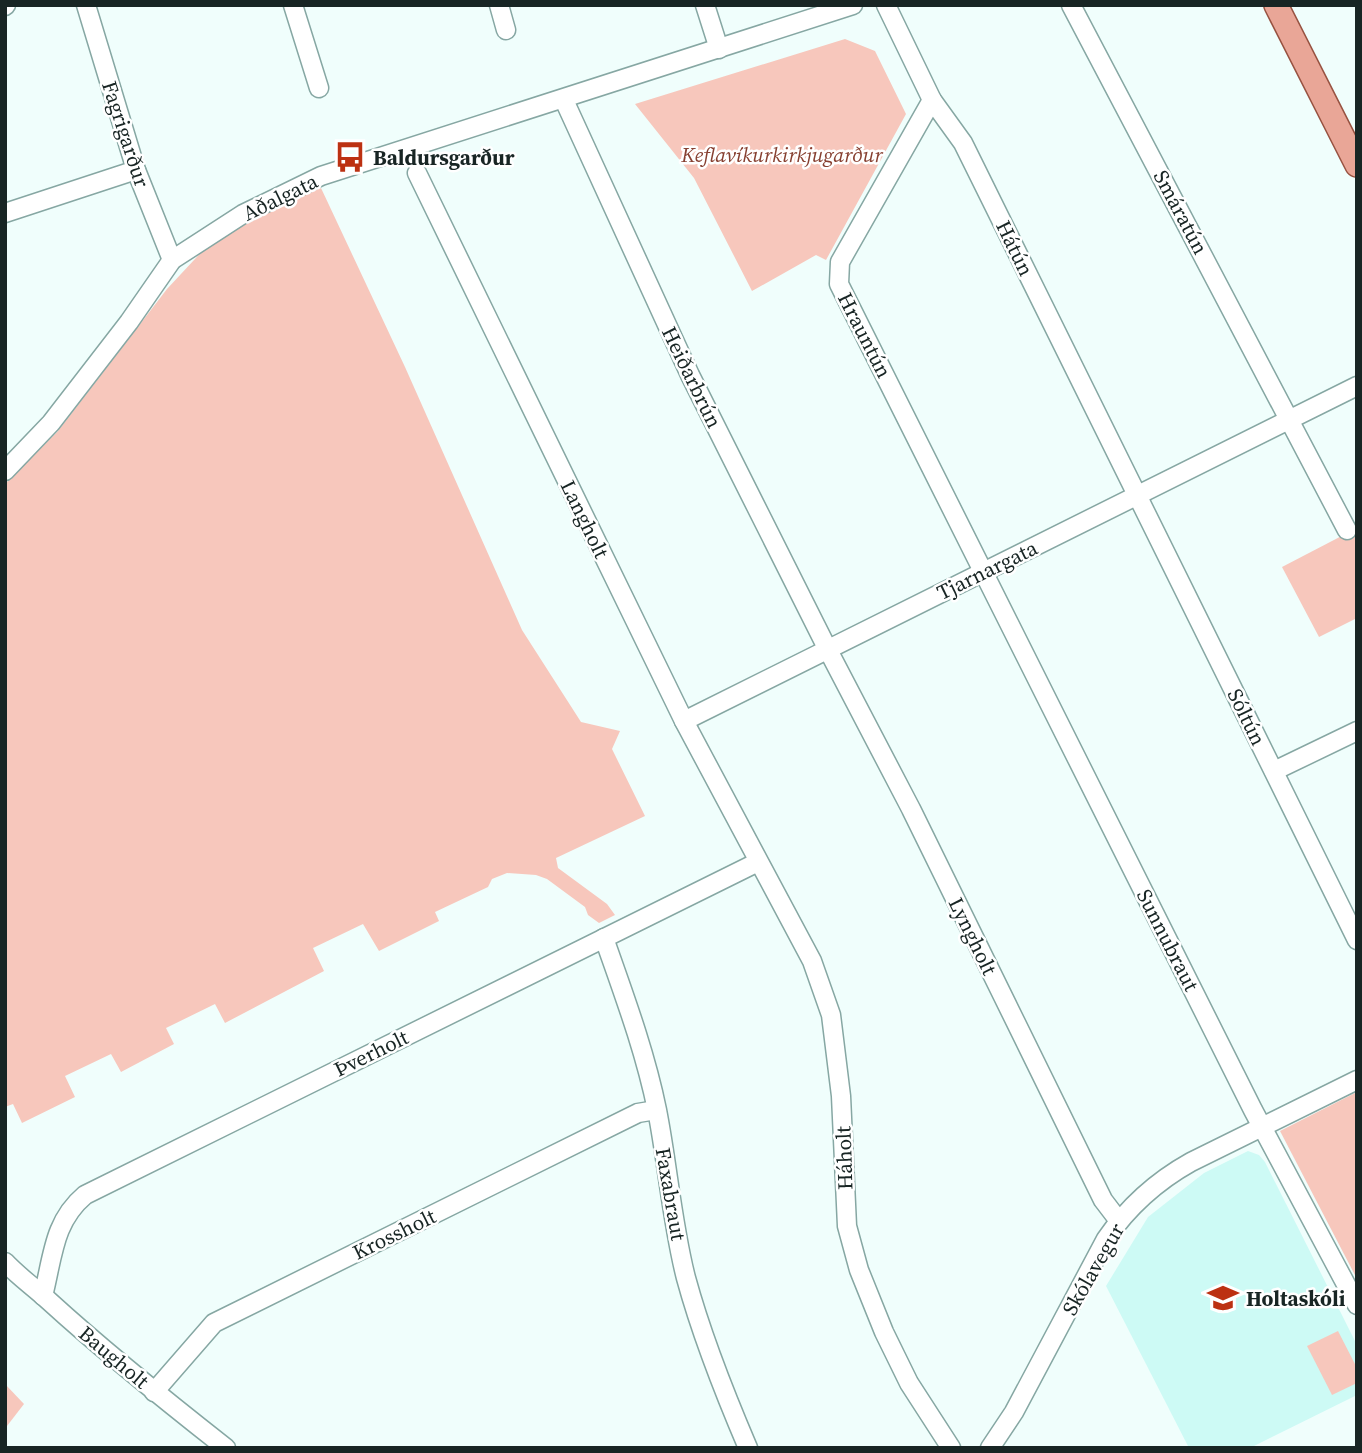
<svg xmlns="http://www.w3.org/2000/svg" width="1362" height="1453" viewBox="0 0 1362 1453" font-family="'Source Serif 4',serif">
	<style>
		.built { fill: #cdfaf5 }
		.green { fill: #f7c7bc }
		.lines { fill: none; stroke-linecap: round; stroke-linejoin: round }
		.minor-casing { stroke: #86a7a3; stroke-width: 21 }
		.major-casing { stroke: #975241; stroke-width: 26 }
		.minor { stroke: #fff; stroke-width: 18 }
		.major { stroke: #e9a697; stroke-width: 23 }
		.labels { text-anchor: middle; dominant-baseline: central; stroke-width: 5; stroke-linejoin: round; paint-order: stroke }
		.street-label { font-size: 21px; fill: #182524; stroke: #fff }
		.park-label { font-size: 21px; font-style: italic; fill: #874031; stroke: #fff }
		.poi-label { font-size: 21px; font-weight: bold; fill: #182524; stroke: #fff; text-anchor: start }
	</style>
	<rect width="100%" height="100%" fill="#f0fefc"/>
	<path class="built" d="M1248,1151L1259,1155L1265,1162L1357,1345V1395L1250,1448H1189L1106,1286L1148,1217L1204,1173Z"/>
	<g class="green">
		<path d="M845,39L875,51L906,114L826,260L816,255L752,291L694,178L635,104Z"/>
		<path d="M321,188L405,367L522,630L581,722L620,731L612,749L645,816L556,858L558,868L607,904L615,915L599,923L588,915L585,907L547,879L536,875L507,873L492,879L488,887L435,912L439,921L379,951L363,924L313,948L324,971L225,1023L215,1004L166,1028L174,1044L121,1072L111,1054L65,1076L75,1097L22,1123L13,1104L5,1107V484L58,431L167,289L208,245L265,208Z"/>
		<path d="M1357,528V618L1319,637L1282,567Z"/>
		<path d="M1357,1092V1279L1280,1131Z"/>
		<path d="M1338,1331L1357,1368V1383L1332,1395L1307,1346Z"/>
		<path d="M5,1384L24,1404L7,1426L5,1425Z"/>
	</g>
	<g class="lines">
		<defs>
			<g id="minor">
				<path d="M86,5L136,170L172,260"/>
				<path d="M293,5L319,88"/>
				<path d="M499,5L506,30"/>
				<path d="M705,5L719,49"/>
				<path d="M886,5L932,100L963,143L1357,940"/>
				<path d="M1071,5L1347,530"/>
				<path d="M5,6L6,5"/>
				<path d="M564,100L690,375L828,650L911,809L1103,1200L1119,1221"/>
				<path d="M932,100L840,262L839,284L1253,1110L1357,1305"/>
				<path d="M417,173L684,721L812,961L831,1015L841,1096L847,1226L859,1270L884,1332L909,1383L951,1448"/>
				<path d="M5,213L136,170"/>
				<path d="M5,471L51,423L129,322L172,260L243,214L321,176L853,5"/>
				<path d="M684,721L1357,386"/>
				<path d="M1274,771L1357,731"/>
				<path d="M604,938C624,995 645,1051 657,1110C668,1166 672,1224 686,1278C702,1337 724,1392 748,1448"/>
				<path d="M5,1262C19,1277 34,1287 49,1301C106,1353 166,1401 226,1448"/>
				<path d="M43,1296C53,1257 53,1222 85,1195L758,862"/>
				<path d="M154,1392L214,1323L638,1113L656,1110"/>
				<path d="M990,1448L1014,1412L1106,1239C1128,1207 1157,1181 1191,1162L1357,1080"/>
			</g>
			<path id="major" d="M1276,5L1357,165"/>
		</defs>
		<use href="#minor" class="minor-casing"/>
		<use href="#major" class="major-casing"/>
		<use href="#minor" class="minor"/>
		<use href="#major" class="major"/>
	</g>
	<defs>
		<symbol id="bus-bare" viewBox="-9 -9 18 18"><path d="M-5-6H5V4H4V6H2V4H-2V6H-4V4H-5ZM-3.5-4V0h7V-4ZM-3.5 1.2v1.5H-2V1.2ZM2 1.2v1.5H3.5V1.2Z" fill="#bc3112" stroke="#fff" stroke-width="2.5" paint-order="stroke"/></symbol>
		<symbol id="school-bare" viewBox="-9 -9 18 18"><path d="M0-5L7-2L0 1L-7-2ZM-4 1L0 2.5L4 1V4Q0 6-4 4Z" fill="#bc3112" stroke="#fff" stroke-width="2.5" paint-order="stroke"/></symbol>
	</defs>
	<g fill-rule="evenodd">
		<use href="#bus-bare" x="328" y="135" width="44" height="44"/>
		<use href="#school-bare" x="1201" y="1276" width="44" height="44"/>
	</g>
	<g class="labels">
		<g class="street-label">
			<text transform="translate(126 134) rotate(72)">Fagrigarður</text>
			<text transform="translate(280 197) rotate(-26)">Aðalgata</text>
			<text transform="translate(1181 212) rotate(62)">Smáratún</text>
			<text transform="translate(1015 248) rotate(64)">Hátún</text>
			<text transform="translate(865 335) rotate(63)">Hrauntún</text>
			<text transform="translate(692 377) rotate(64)">Heiðarbrún</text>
			<text transform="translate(585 519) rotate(64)">Langholt</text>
			<text transform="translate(987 570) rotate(-26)">Tjarnargata</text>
			<text transform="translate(1247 717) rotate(64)">Sóltún</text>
			<text transform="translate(973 936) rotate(64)">Lyngholt</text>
			<text transform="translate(1168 940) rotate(63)">Sunnubraut</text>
			<text transform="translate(371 1053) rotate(-26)">Þverholt</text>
			<text transform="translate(844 1158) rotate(-92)">Háholt</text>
			<text transform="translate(671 1194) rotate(80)">Faxabraut</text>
			<text transform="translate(394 1234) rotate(-26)">Krossholt</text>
			<text transform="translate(1093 1269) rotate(-60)">Skólavegur</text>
			<text transform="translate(114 1357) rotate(40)">Baugholt</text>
		</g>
		<g class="park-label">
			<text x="782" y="154">Keflavíkurkirkjugarður</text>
		</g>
		<g class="poi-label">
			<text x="373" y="157">Baldursgarður</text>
			<text x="1246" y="1298">Holtaskóli</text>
		</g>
	</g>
	<rect width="1362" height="1453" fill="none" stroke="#182524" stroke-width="14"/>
</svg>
